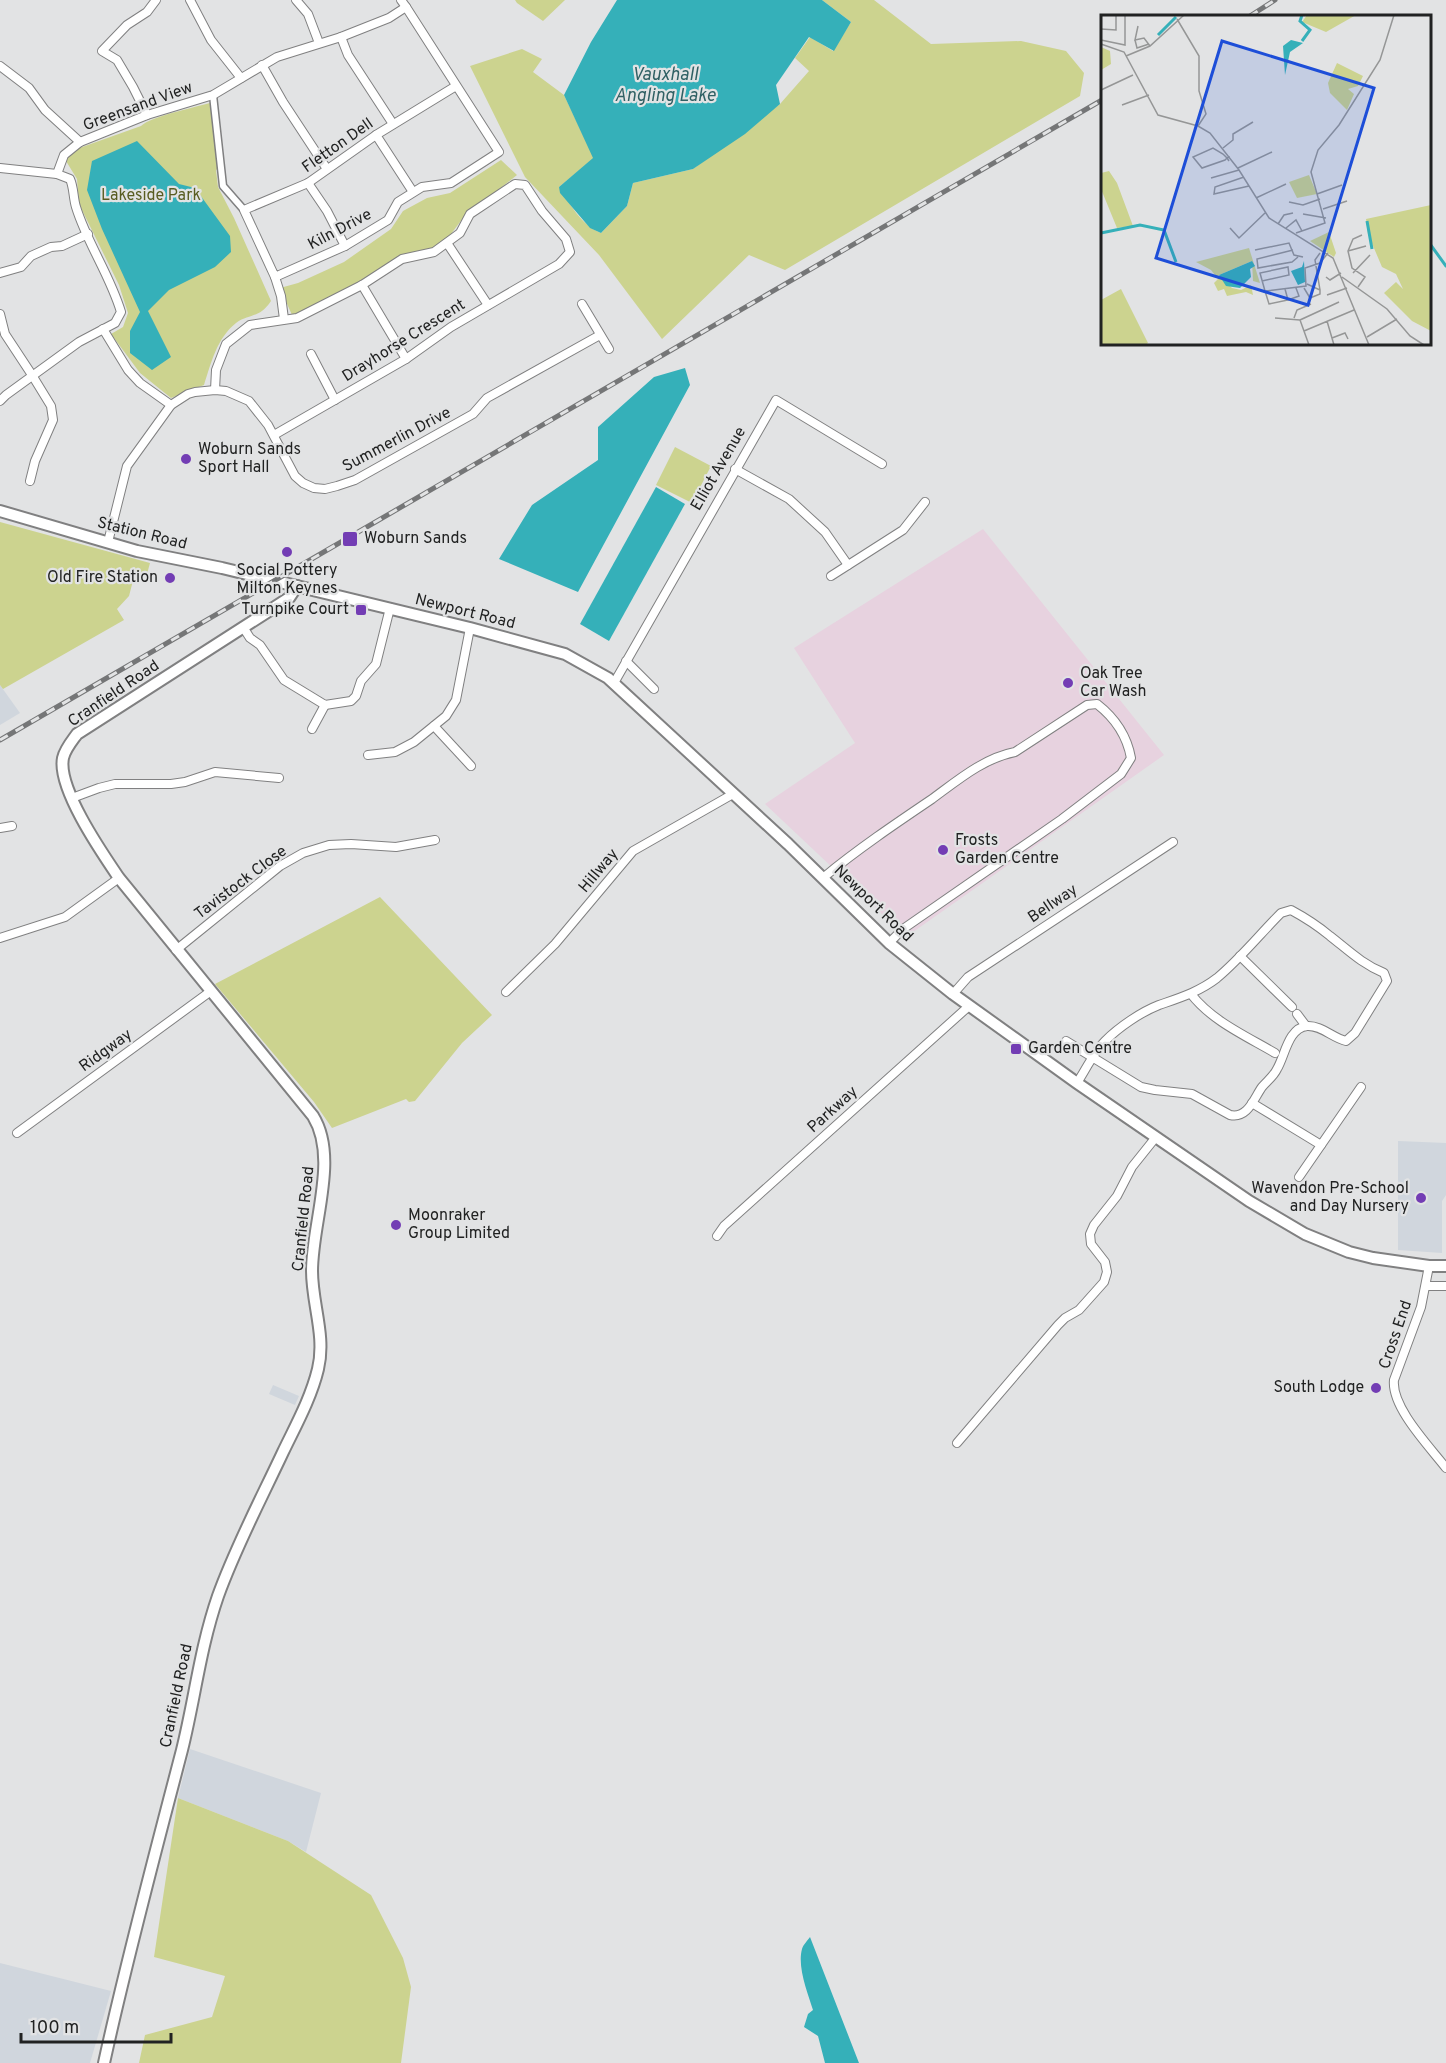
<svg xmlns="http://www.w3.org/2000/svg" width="1446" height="2063" viewBox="0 0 1446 2063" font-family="Overpass,sans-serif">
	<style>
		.commercial { fill: #e7d2df }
		.built { fill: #d0d6dd }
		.green { fill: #ccd38f }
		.water { fill: #35b0b9 }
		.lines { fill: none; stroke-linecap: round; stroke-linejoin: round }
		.stream { stroke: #35b0b9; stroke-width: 3 }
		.pedestrian-casing { stroke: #808081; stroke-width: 9 }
		.minor-casing { stroke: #808081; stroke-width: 10 }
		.tertiary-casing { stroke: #808081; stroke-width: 14 }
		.pedestrian { stroke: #fff; stroke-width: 6 }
		.minor { stroke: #fff; stroke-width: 8 }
		.tertiary { stroke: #fff; stroke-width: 10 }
		.rail-casing { stroke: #757677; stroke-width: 5 }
		.rail { stroke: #e2e3e4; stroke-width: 3; stroke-dasharray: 9; stroke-linecap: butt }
		.poi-dot { fill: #733db4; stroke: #e2e3e4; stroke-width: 2 }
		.labels { text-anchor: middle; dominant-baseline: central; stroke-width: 4.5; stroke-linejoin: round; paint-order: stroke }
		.street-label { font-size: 16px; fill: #212222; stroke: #e2e3e4 }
		.park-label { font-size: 16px; fill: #585c21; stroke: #e2e3e4 }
		.poi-label { font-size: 16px; fill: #212222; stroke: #e2e3e4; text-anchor: start }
		.water-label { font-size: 18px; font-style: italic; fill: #2f6064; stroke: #e2e3e4 }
		.inset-river { fill: none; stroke: #35b0b9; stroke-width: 3 }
		.inset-road { fill: none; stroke: #959696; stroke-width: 1.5 }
		.view { fill: #1d4ed8; fill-opacity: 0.15; stroke: #1d4ed8; stroke-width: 3 }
		.inset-edge { fill: none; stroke: #212222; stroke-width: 3 }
	</style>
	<rect width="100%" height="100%" fill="#e2e3e4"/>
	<path class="commercial" d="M983,529L1164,755L906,937L765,804L855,743L794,648Z"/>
	<g class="built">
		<path d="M0,685L20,713L0,725Z"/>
		<path d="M1398,1141L1446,1143V1195L1442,1201V1253L1398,1250Z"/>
		<path d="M273,1385L299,1396L295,1405L269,1394Z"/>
		<path d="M190,1749L321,1793L306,1852L288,1841L178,1798Z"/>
		<path d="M0,1963L111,1991L90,2063H0Z"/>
	</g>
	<g class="green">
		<path d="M515,0H565L543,21L517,3Z"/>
		<path d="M822,0H874L931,44L1021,41L1066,51L1084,73L1080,96L785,270L749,255L662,339L599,255L525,177L470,66L522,49L542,59L533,72L564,95L594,158L559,187C571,205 580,224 601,233L627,206L633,183L693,169L780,104L809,71L795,58L810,37L833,51L851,22Z"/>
		<path d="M216,101L219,168L216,170L218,187L234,218L271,301C259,319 250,313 236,323C217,338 211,363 204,385L171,398L140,373L111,334L123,327L128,313L119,285L79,204L77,179L66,161L71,151L141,126C151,116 198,107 216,101Z"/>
		<path d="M501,160L517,175L463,218L448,238L435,249L401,259L316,306L292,315L280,288L298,283L344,262L391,229L403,211L427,198L450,193Z"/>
		<path d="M675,447L711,466L692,503L656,485Z"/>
		<path d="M0,522L150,563L147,574L135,573L129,596L117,609L124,620L3,689L0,685Z"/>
		<path d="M380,897L492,1015L462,1043L415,1101L409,1102L406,1099L332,1128L314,1102L215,984Z"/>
		<path d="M178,1798L288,1841L371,1895L403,1958L411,1987L401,2063H139L145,2035L212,2017L225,1976L154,1957Z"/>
	</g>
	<g class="water">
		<path d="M617,0H822L851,22L834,51L809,37L776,85L780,104L745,134L693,169L633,183L627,206L601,233L590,228L560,193L559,187L593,158L564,95L591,42Z"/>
		<path d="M137,141L179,184L195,188L230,236L231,252L215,267L169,290L148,311L171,357L152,370L130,353V331L140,312L102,229L87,190L92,161Z"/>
		<path d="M685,368L690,385L578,592L499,559L532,505L598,460V427L654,377Z"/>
		<path d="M656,487L685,504L609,641L580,624Z"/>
		<path d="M810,1937L859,2063H825L818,2036L804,2027L808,2014L813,2010C808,1994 797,1967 802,1949C803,1945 808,1940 810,1937Z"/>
	</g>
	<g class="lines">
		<path class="stream" d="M1430,244L1446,266"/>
		<defs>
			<path id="pedestrian" d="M213,95L223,186L244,210"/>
			<g id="minor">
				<path d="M190,0L211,40L241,78"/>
				<path d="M296,0L308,14L319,43"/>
				<path d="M401,0L406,7L499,152L451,183L422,187L398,202L388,220L345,246L275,277L244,210L308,183L376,135L456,86"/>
				<path d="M341,37L348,55L393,124"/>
				<path d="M262,65L283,102L327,169"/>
				<path d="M0,66L29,88L45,110L80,142"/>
				<path d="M147,115L133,87L117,60L102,51L127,25L147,12L156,0"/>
				<path d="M376,135L413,192"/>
				<path d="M0,168L57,174"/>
				<path d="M308,183L327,211L345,246"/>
				<path d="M447,243L488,305"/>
				<path d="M0,273L21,267L31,256L51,247L62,246L88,234"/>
				<path d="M275,277L281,296L284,319"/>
				<path d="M362,285L406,359"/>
				<path d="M582,304L609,349"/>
				<path d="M0,314L5,334L32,375L51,406L53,420L35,461L30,481"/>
				<path d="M103,329L128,370L140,383L171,405"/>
				<path d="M311,354L335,400"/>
				<path d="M215,390L216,370L226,344L250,325L297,318L362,285L402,259L434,252L460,233L470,214L515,184L525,185L542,211L566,239L570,252L559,264L451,327L406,359L274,435"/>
				<path d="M0,401L6,395L79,342L115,323L121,312C110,275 87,243 76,207C73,197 74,188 70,179L57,174L64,155L80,142L147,115L213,95L277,57L341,37L389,18L406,7"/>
				<path d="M735,469L789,499L825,532L848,565"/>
				<path d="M108,542L127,466L171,405L188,394L195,392L215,390L226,391L249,401L268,425L295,476L303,483L314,488L325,489L337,486L355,480L473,414L487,398L600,335"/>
				<path d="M831,576L903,530L925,502"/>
				<path d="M243,627L250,638L260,645L284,680L325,705L351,701L356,696L361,681L376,664L390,608"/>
				<path d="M626,661L654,689"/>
				<path d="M614,683L776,400L882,464"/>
				<path d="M434,726L471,766"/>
				<path d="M312,729L325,705"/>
				<path d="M368,755L395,752L414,742L446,716L456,700L470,628"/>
				<path d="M72,798L99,788L115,784H171L185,782L215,772L279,778"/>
				<path d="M0,828L12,826"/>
				<path d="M824,877C858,849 895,824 932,799C958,780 984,758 1015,752L1087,705L1097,704C1115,718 1127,736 1131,758L1121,774L1062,819L903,929L889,943"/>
				<path d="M0,938L65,917L119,878"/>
				<path d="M176,950L280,866L303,853L329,845L351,844L396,847L435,840"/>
				<path d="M1240,956L1292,1007"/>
				<path d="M506,992L555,944L633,851L733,794"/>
				<path d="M953,994L968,977L1173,842"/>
				<path d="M1191,994C1212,1021 1246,1036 1275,1053"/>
				<path d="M1297,1014L1306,1026"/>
				<path d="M1066,1041L1141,1087L1155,1090L1192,1094L1230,1115C1248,1119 1254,1098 1262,1087C1267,1081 1274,1076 1277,1069C1285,1056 1288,1028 1307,1026C1321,1025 1333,1038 1346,1041L1355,1033L1387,981L1384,973C1362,964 1348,950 1330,936C1318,926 1304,917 1291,910L1281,913C1260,934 1240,959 1217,978C1199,992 1179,998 1159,1005C1141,1012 1119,1027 1105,1041C1094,1052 1086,1069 1077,1083"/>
				<path d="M1252,1103L1321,1145"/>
				<path d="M17,1133L211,991"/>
				<path d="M1299,1177L1361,1087"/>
				<path d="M717,1236L724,1226L969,1006"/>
				<path d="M1429,1266L1421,1307L1394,1380C1391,1407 1429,1446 1446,1468"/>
				<path d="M1426,1286H1446"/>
				<path d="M957,1443L1058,1325L1065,1318L1079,1310L1104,1282L1107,1272L1105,1262L1091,1244L1090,1234L1094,1225L1117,1196L1132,1167L1156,1137"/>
			</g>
			<g id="tertiary">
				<path d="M0,511L137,551L222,568L470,628L565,654L608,678L788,844L889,943L953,994L1077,1083L1249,1201L1305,1234L1349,1252L1373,1258L1429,1266H1446"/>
				<path d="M104,2063C127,1958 155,1854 182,1750C195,1698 200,1648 218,1596C236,1546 261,1499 283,1452C296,1425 311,1398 318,1369C326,1336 312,1304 312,1271C312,1222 339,1158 313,1116L119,878C102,853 57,788 63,758C65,749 72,741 77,734L289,598L297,586"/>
			</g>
		</defs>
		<use href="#pedestrian" class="pedestrian-casing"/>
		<use href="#minor" class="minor-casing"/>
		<use href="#tertiary" class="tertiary-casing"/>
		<use href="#pedestrian" class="pedestrian"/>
		<use href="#minor" class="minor"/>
		<use href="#tertiary" class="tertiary"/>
		<defs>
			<g id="rail">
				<path d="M1250,16L1275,0"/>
				<path d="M0,740L1102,100"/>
			</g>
		</defs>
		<use href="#rail" class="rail-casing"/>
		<use href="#rail" class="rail"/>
	</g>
	<g class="poi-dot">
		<circle cx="186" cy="459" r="6"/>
		<rect x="342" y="531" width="16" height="16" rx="3"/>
		<circle cx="287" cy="552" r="6"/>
		<circle cx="170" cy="578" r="6"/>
		<rect x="355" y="604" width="12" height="12" rx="3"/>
		<circle cx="1068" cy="683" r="6"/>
		<circle cx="943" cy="850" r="6"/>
		<rect x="1010" y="1043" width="12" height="12" rx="3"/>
		<circle cx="1421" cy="1198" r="6"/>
		<circle cx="396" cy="1225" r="6"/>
		<circle cx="1376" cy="1388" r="6"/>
	</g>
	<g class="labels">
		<g class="street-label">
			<text transform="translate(138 107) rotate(-20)">Greensand View</text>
			<text transform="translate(338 146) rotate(-35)">Fletton Dell</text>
			<text transform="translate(340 230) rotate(-28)">Kiln Drive</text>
			<text transform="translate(404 341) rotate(-32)">Drayhorse Crescent</text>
			<text transform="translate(397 440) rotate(-28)">Summerlin Drive</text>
			<text transform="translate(719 469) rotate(-60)">Elliot Avenue</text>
			<text transform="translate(142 534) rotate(14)">Station Road</text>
			<text transform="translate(465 612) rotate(14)">Newport Road</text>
			<text transform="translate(114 694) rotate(-34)">Cranfield Road</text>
			<text transform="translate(599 871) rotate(-50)">Hillway</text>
			<text transform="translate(241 883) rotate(-37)">Tavistock Close</text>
			<text transform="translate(873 904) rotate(44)">Newport Road</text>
			<text transform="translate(1053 904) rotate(-34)">Bellway</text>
			<text transform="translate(106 1051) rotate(-36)">Ridgway</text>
			<text transform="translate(833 1110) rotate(-42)">Parkway</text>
			<text transform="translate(304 1219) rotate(-84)">Cranfield Road</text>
			<text transform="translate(1396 1335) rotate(-71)">Cross End</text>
			<text transform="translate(177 1696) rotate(-78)">Cranfield Road</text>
		</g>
		<g class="park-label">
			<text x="151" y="196">Lakeside Park</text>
		</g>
		<g class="poi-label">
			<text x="198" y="450">Woburn Sands<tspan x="198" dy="18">Sport Hall</tspan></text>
			<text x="364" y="539">Woburn Sands</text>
			<text x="287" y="571" text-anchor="middle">Social Pottery<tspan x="287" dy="18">Milton Keynes</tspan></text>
			<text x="158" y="578" text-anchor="end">Old Fire Station</text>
			<text x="349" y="610" text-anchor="end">Turnpike Court</text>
			<text x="1080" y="674">Oak Tree<tspan x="1080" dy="18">Car Wash</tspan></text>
			<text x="955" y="841">Frosts<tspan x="955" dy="18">Garden Centre</tspan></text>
			<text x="1028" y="1049">Garden Centre</text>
			<text x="1409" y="1189" text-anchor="end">Wavendon Pre-School<tspan x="1409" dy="18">and Day Nursery</tspan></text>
			<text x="408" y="1216">Moonraker<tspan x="408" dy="18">Group Limited</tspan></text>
			<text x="1364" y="1388" text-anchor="end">South Lodge</text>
		</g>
		<g class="water-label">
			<text x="665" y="75">Vauxhall<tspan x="665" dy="21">Angling Lake</tspan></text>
		</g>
	</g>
	<g transform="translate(1101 15)">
		<rect width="330" height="330" fill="#e2e3e4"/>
		<path d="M206,0H255L225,17L201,7ZM0,32L9,36L10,49L0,55ZM236,48L262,61L257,71L247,74L253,79L246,95L229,78L227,68ZM8,156L16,168L32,211L16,213L0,174V158ZM208,160L216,179L196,183L188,167ZM330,190V316L311,306L283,278L295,267L302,274L295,259L281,252L267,219L265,204ZM228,217L235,238L233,242L209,226ZM148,233L159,268L152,266L151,246L118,260L131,273L140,275L150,270L152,280L145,277L126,281L123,274L117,276L113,268L117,264L110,255L95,247ZM20,274L47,328L44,330H0V285Z" fill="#ccd38f"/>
		<path d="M190,25L202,28L189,37L184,60L182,31ZM151,246L154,251L149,254L150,262L139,273L125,271L118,260ZM203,246L204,267L197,270L190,256L201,252Z" fill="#35b0b9"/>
		<path class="inset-river" d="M201,0L199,6L209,15L201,26M57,20L75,2M266,206L271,234M0,218L39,210L63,215L75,247"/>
		<path class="inset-road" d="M76,4L98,41V76L105,99L97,111M37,11L34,25L43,23L49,31M0,14L15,15V0M0,25L24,30V0M34,25L36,33L48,29M0,29L23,37L57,100L97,111L109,118L138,155L168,203L232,243L268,330M25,41L49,31L83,0M0,75L32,60M21,90L48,80M122,133L132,125V119L152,107M128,146L126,143L122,139L112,133L92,142L101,153L124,145L126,143L128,142V141M137,153L171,137M143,162L114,172L113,179L148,171M110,163L138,155M216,179L241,170M155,183L185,169M188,187L202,190L219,184M222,194L246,186M202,199L225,203M177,209L183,200L192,198M129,213L138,223L164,198M185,213L195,205L201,216M195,218L224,208L210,157L217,135L238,110L279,45L293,0M154,235L188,228L193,240L202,242M192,235L156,244L157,253L191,247L197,242M247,236L265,231M219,238L214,245L219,275M252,258L269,240M225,262L229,265L240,258M241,262L286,294L309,321L323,330M161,266L188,260L187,252L159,258L164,276L168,289L187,285L184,274M257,272L264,262L251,253L247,236L252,224L261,220M203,273L209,283L219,279V275L206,269M165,276L205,271L204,253L219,248L227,238M226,280L246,273M187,285L198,281L195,273M174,303L199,305M193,303L196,295L210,289M226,306L233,330M203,316L253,295M266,322L296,304M231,323L244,318L247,324M208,330L199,305L238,287"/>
		<path class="view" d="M121,26L273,73L207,290L55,243Z"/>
		<rect width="330" height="330" class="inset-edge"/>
	</g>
	<path d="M21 2033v9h150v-9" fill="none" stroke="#212222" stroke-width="3"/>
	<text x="30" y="2033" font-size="18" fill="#212222" stroke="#e2e3e4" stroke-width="4.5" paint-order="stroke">100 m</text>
</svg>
